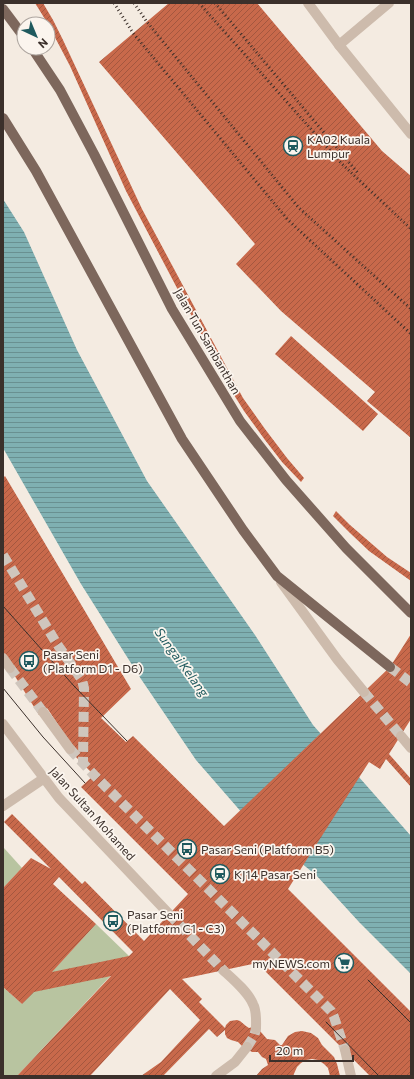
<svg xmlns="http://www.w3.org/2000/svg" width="414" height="1079" viewBox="0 0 414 1079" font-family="Commissioner,sans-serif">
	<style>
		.park { fill: #b8c4a0 }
		.water { fill: url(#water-rules) }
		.building { fill: url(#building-hatch); fill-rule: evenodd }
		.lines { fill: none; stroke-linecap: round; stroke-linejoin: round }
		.minor-tunnel { stroke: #cfc6bd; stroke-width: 10; stroke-dasharray: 10 5; stroke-linecap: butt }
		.major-tunnel { stroke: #cfc6bd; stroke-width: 10; stroke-dasharray: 10 5; stroke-linecap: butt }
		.minor { stroke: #cdbbac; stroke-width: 10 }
		.major { stroke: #7d675c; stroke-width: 10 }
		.tram { stroke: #3b302b; stroke-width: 1 }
		.rail { stroke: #3b302b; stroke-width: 3; stroke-dasharray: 1 3; stroke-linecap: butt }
		.labels { text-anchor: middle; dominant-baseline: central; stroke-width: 3.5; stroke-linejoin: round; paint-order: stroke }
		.poi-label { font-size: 12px; fill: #3b302b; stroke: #fbf5ee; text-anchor: start }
		.street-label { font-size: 12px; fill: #3b302b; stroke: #fbf5ee }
		.water-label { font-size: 13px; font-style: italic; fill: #1f5a5e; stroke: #fbf5ee }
	</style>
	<defs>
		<pattern id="water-rules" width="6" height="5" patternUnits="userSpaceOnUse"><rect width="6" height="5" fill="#7fb0b2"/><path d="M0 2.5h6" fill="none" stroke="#699091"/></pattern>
		<pattern id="building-hatch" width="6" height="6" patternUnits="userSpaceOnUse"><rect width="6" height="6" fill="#c8694b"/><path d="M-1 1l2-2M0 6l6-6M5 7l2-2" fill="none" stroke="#a4573f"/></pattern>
	</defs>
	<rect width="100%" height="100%" fill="#f4ebe1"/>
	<g class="park">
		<path d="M4,848L22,868L3,888V849Z"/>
		<path d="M96,924L129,956L17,1076H3V987L22,1004Z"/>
	</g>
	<path class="water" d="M3,199L24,232L77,350L147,481L255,635L313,725L411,836V974L359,922L316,875L250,822L196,760L141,679L81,584L3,448Z"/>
	<g class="building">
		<path d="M35,3H43L53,20L63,40L142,209L227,368L243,398L265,429L287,458L304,478L301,482L282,462L265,440L244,411L229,387L126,191L70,66L48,24Z"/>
		<path d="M169,3H257L382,151L411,176V438L367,401L375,392L281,311L236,264L255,244L99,62Z"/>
		<path d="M291,336L378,414L363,431L275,354Z"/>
		<path d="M5,476L131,689L101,718L126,742L133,736L224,826L390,667L411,634V719L389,754L411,779V787L386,759L380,769L369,762L288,889L411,1012V1076H370L257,963L182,979L202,999L199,1002L225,1028L226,1025L230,1021L237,1020L240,1021L246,1026L249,1028L253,1027L260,1031L267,1039L275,1040L280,1045H282L288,1036L295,1032L302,1031L311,1033L318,1038L322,1045L334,1057L337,1064L340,1076H330L328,1068L324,1064L318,1060L312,1059L306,1060L301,1063L297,1067L293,1076H256L262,1069L268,1065L266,1059L262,1057L258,1052H252L242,1046L238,1042L231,1040L227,1038L225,1034V1030L217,1037L209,1029L163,1076H141L161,1062L200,1020L170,989L90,1076H17L111,976L34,992L22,1004L3,987V888L31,858L51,869L4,822L12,814L82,884L85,881L144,941L188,894L81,787L94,775L69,750L73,747L47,708L39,715L3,657V478ZM59,877L133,952L129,956L52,972L96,924L53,884Z"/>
		<path d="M336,511L350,525L387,557L411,573V581L369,551L350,533L333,516Z"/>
	</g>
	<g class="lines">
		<g class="minor-tunnel">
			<path d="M3,555L57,644L82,680L84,688L83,762"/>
			<path d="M10,668L43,712"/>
			<path d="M364,692L401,736"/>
			<path d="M70,749L94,775L331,1011L334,1017L345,1050"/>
			<path d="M169,914L224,971"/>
			<path d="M247,1047L254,1036L256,1029"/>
		</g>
		<path class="major-tunnel" d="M390,667L411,683"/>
		<g class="minor">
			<path d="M308,3L339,45L411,134"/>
			<path d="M339,45L389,3"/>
			<path d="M281,582L337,659L364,692"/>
			<path d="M3,658L10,668"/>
			<path d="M43,712L70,749"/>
			<path d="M3,724L59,798L169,914"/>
			<path d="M401,736L411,748"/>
			<path d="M3,806L43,779"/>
			<path d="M224,971C234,980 248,992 253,1004C257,1011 256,1021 256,1029"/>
			<path d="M345,1050L351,1076"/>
			<path d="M216,1076L235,1062L247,1047"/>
		</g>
		<g class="major">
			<path d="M3,9L24,37"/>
			<path d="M32,48L60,90L94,154L172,309L240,421L286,480L346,548L411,613"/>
			<path d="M3,118L36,171L182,439L243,530L277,576L390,667"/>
		</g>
		<g class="tram">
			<path d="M3,606L74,686L127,741"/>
			<path d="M3,688L43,737L85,783"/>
			<path d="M368,980L411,1023"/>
			<path d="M326,1022L379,1076"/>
		</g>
		<g class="rail">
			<path d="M114,3L133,33L288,220L411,334"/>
			<path d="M134,3L147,22L299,208L411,309"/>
			<path d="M199,3L342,164L411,229"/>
			<path d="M215,3L358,173"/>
		</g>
	</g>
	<defs>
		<symbol id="station-ring" viewBox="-11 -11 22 22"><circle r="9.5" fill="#fbf5ee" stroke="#1f5a5e" stroke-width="1.5"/><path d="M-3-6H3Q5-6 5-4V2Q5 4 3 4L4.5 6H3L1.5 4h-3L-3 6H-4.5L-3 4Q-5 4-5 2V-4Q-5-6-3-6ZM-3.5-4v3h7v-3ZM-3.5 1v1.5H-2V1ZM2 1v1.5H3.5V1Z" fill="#1f5a5e"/></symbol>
		<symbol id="bus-ring" viewBox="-11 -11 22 22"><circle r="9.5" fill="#fbf5ee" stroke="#1f5a5e" stroke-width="1.5"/><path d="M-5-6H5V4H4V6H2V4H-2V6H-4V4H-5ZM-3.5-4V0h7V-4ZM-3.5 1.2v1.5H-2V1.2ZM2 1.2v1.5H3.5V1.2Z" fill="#1f5a5e"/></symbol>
		<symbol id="supermarket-ring" viewBox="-11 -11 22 22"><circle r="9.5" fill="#fbf5ee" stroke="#1f5a5e" stroke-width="1.5"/><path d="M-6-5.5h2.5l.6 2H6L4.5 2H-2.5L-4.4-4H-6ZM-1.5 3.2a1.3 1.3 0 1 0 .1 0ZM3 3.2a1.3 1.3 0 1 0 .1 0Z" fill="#1f5a5e"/></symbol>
	</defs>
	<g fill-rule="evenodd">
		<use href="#station-ring" x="282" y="135" width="22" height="22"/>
		<use href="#bus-ring" x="18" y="650" width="22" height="22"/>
		<use href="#bus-ring" x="176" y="838" width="22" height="22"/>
		<use href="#station-ring" x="209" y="863" width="22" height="22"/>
		<use href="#bus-ring" x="102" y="910" width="22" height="22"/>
		<use href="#supermarket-ring" x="333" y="952" width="22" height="22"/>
	</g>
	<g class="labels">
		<g class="poi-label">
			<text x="307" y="139">KA02 Kuala<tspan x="307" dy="14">Lumpur</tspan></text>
			<text x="43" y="654">Pasar Seni<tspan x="43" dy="14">(Platform D1 - D6)</tspan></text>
			<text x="201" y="849">Pasar Seni (Platform B5)</text>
			<text x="234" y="874">KJ14 Pasar Seni</text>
			<text x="127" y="914">Pasar Seni<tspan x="127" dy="14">(Platform C1 - C3)</tspan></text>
			<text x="330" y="963" text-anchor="end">myNEWS.com</text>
		</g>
		<g class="street-label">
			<text transform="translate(208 341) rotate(60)">Jalan Tun Sambanthan</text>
			<text transform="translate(93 813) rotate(48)">Jalan Sultan Mohamed</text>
		</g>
		<g class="water-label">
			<text transform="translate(182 662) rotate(54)">Sungai Kelang</text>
		</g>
	</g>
	<rect width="414" height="1079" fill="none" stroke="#3b302b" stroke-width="8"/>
	<g transform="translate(36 36) rotate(136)"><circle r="19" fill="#fbf5ee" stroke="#aea6a0"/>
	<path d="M0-3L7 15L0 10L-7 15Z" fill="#1f5a5e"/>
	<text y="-6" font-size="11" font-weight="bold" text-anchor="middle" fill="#3b302b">N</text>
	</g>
	<path d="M270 1055v6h83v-6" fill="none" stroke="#3b302b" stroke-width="2"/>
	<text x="276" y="1055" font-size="12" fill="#3b302b" stroke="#fbf5ee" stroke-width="3" paint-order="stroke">20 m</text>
</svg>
